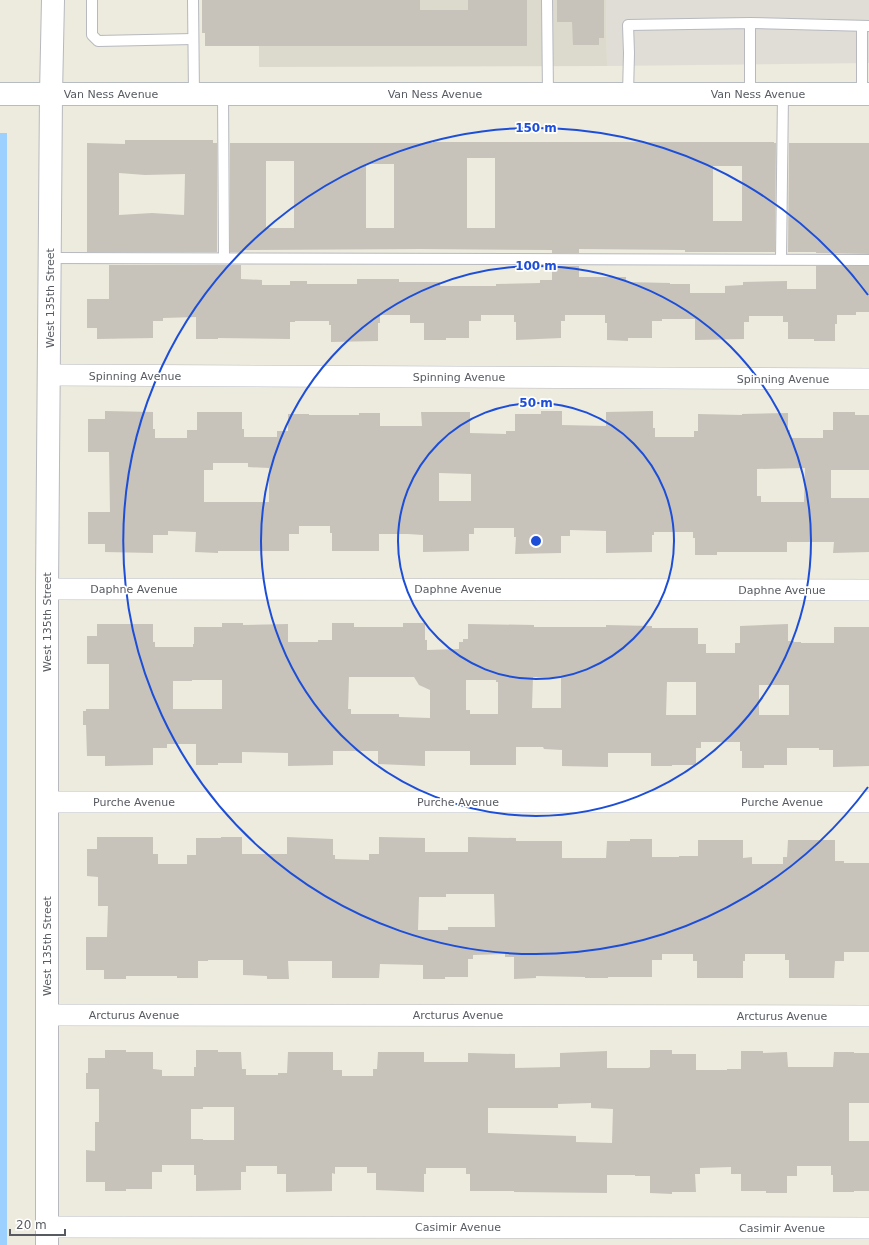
<svg xmlns="http://www.w3.org/2000/svg" width="869" height="1245" viewBox="0 0 869 1245" font-family="'DejaVu Sans',sans-serif">
	<style>
		.industrial { fill: #dfddd6 }
		.education { fill: #dcd9cd }
		.water { fill: #9cd0ff }
		.building { fill: #c7c3bb; fill-rule: evenodd }
		.lines { fill: none; stroke-linecap: round; stroke-linejoin: round }
		.service-casing { stroke: #b7b9bf; stroke-width: 12 }
		.minor-casing { stroke: #b7b9bf; stroke-width: 22 }
		.tertiary-casing { stroke: #b7b9bf; stroke-width: 24 }
		.secondary-casing { stroke: #b7bbc2; stroke-width: 24 }
		.service { stroke: #fff; stroke-width: 10 }
		.minor { stroke: #fff; stroke-width: 21 }
		.tertiary { stroke: #fff; stroke-width: 22 }
		.secondary { stroke: #fff; stroke-width: 22 }
		.ring { fill: none; stroke: #1d4ed8; stroke-width: 2 }
		.labels { text-anchor: middle; dominant-baseline: central; stroke-width: 3.5; stroke-linejoin: round; paint-order: stroke }
		.street-label { font-size: 11px; fill: #575b61; stroke: #fff }
		.centre { fill: #1d4ed8; stroke: #fff; stroke-width: 2 }
		.ring-label { font-size: 12px; text-anchor: middle; font-weight: bold; fill: #1d4ed8; stroke: #fff; stroke-width: 3.5; stroke-linejoin: round; paint-order: stroke }
	</style>
	<rect width="100%" height="100%" fill="#edeade"/>
	<path class="industrial" d="M606,0H869V63L607,66Z"/>
	<path class="education" d="M259,0H606L607,66L259,67Z"/>
	<rect class="water" x="0" y="133" width="7" height="1112"/>
	<g class="building">
		<path d="M202,0H420V10H468V0H527V46H205V33H202Z"/>
		<path d="M557,0H604V38H599V45H573L572,22H557Z"/>
		<path d="M125,140H213V143H217V252H87V143L125,144ZM119,173L145,175L185,174L184,215L152,213L119,215Z"/>
		<path d="M433,142H774V143H776L775,252H685V250L579,249V253H552V250L420,249L241,250V252H230V143H433ZM467,158H495V228H467ZM266,161H294V228H266ZM366,164H394V228H366ZM713,166H742V221H713Z"/>
		<path d="M789,143H869V254L816,253V252H788Z"/>
		<path d="M109,265H241V279L262,280V285H290V281H307V284H357V279H399V282H440V286H496V284L540,283V280H552V266H579V277H626V282L670,283V284H690V293H725V286L743,285V282L787,281V289H816V266H869V312H856V315H837V324H835V341H814V339H788V322H783V316H749V322H744V339L695,340V319H662V321H652V338H628V341L607,340V323H605V315H565V321H561V338L516,340V322H514V315H481V321H469V338H446V340H424V323H410V315H380V323H378V341L331,342V325H329V321H295V322H290V339L218,338V339H196V317L163,318V321H153V338L97,339V328H87V299H109Z"/>
		<path d="M105,411L153,412V429H155V438H187V430H197V412H242V429H244V437H277V431H288V414H309V415H359V413H380V426H422L421,412H470V433L506,434V431H515V414H541V411H562V425L606,426V412L653,411V428H655V437H694V431H698V414L742,415V414L788,413V430H790V438H823V430H833V412H855V415H869V470H831V498H869V552L833,553L834,542H787V552H717V555H695V538H693V532H654V535H652V552L606,553V531L570,530V536H561V553L515,554L516,537H514V528H474V534H469V551L423,552V535L408,534H379V551H332V533H330V526H299V534H289V551H218V553L195,552L196,532L168,531V535H153V553L105,552V544H88V512H110L109,452H88V419H105ZM213,463H248V467L269,468V502H204V470H213ZM805,468L804,502H761V496H757V469ZM439,473L471,474V501H439Z"/>
		<path d="M222,623H243V625L288,624V642H318V640H332V623H354V627H403V623H425V640H427V650L459,649V642H463V639H468V624L534,625V627H606V625L652,626V628H698V644H706V653H735V643H740V626L788,624V641H794V642H801V643H834V627H869V766L833,767V750H819V748H787V765H764V768H742V751H740V742H701V748H696V765H672V766H651V753H608V767L562,766V750L544,749L543,747H516V765H470V751H425V766L378,764V751H333V765L288,766V753L242,752V763H218V765H196V744H167V748H153V765L105,766V756H87L86,725H83V711H86V709H109V664H87V636H97V624H153V642H155V647H193V644H194V627H222ZM349,677H414L419,685L430,690V718L399,717V714H351V709H348ZM533,677L561,678V708H532ZM192,680H222V709H173V681H192ZM466,680H496V682H498V714H470V710H466ZM667,682H696V715H666ZM759,685H789V715H759Z"/>
		<path d="M97,837H153V854H158V864H187V855H196V838H221V837H242V854H287V837L333,839V855H335V859L369,860V854H379V837L425,838V852H468V837L516,838V841H562V858H606L607,841H630V839H652V857H679V856H698V840H743V858L752,857V864H783V857H787L788,840H835V861H844V863H869V952H844V961H835L834,978H789V960H785V954H745V961H743V978H697V961H693V954H662V960H652V977H608V978H585V977L536,976V978L514,979V957H505V954L473,955V959H468V977H445V979H423V965L380,964L379,978H332V961H288L289,979H267V976L243,975V960H208V961H198V978H177V976H126V979H104V970H86V937H107L108,906H98V877L87,876V849H97ZM446,894H494L495,927H448V930H418L419,897H446Z"/>
		<path d="M105,1050H126V1052H153V1069L162,1070V1076H194V1067H196V1050H218V1052H241L242,1069H246V1075H278V1073H287L288,1052H333V1070H342V1076H373V1069H377L378,1052H424V1062H468V1053L515,1054V1068L560,1067V1053L607,1051V1068H648L650,1067V1050H672V1054H696V1070H727V1069H741V1051H763V1053L787,1052L788,1067H833L834,1052H854V1053H869V1103H849V1141H869V1191H854V1192H833V1175H831V1166H797V1176H787V1193H766V1191H741V1174H731V1167L700,1168V1174H695L696,1192H672V1194L650,1193V1176H635V1175H607V1193L514,1192V1191H470V1174H466V1168H426V1174H424V1192L376,1190V1173H367V1167H335V1174L332,1173V1191L286,1192V1174H277V1166H246V1172H241V1190L196,1191V1175H194V1165H162V1172H152V1189H126V1191H105V1182H86V1150L95,1151V1122H99V1089H86V1073H88V1058H105ZM591,1103V1108L613,1109L612,1143L576,1142V1136L488,1133V1108H558V1104ZM203,1107H234V1140H203V1139H191V1109H203Z"/>
	</g>
	<g class="lines">
		<defs>
			<g id="service">
				<path d="M92,0V35L98,41L193,39"/>
				<path d="M193,0L194,94"/>
				<path d="M547,0L548,94"/>
				<path d="M750,23L869,26"/>
				<path d="M862,26V94"/>
				<path d="M223,94L224,258"/>
				<path d="M628,94L629,53L628,25L750,23V94"/>
				<path d="M50,258L869,260"/>
				<path d="M781,259L783,94"/>
			</g>
			<g id="minor">
				<path d="M49,375L869,379"/>
				<path d="M47,589L869,590"/>
				<path d="M47,802H869"/>
				<path d="M47,1015L869,1016"/>
				<path d="M47,1227L869,1228"/>
			</g>
			<path id="tertiary" d="M47,1245V589L51,94L53,0"/>
			<path id="secondary" d="M0,94H869"/>
		</defs>
		<use href="#service" class="service-casing"/>
		<use href="#minor" class="minor-casing"/>
		<use href="#tertiary" class="tertiary-casing"/>
		<use href="#secondary" class="secondary-casing"/>
		<use href="#service" class="service"/>
		<use href="#minor" class="minor"/>
		<use href="#tertiary" class="tertiary"/>
		<use href="#secondary" class="secondary"/>
	</g>
	<g class="ring">
		<circle cx="536" cy="541" r="138"/>
		<circle cx="536" cy="541" r="275"/>
		<path d="M868 787A413 413 0 1 1 868 295"/>
	</g>
	<g class="labels">
		<g class="street-label">
			<text x="111" y="94">Van Ness Avenue</text>
			<text x="435" y="94">Van Ness Avenue</text>
			<text x="758" y="94">Van Ness Avenue</text>
			<text transform="translate(50 298) rotate(-90)">West 135th Street</text>
			<text x="135" y="376">Spinning Avenue</text>
			<text x="459" y="377">Spinning Avenue</text>
			<text x="783" y="379">Spinning Avenue</text>
			<text x="134" y="589">Daphne Avenue</text>
			<text x="458" y="589">Daphne Avenue</text>
			<text x="782" y="590">Daphne Avenue</text>
			<text transform="translate(47 622) rotate(-90)">West 135th Street</text>
			<text x="134" y="802">Purche Avenue</text>
			<text x="458" y="802">Purche Avenue</text>
			<text x="782" y="802">Purche Avenue</text>
			<text transform="translate(47 946) rotate(-90)">West 135th Street</text>
			<text x="134" y="1015">Arcturus Avenue</text>
			<text x="458" y="1015">Arcturus Avenue</text>
			<text x="782" y="1016">Arcturus Avenue</text>
			<text x="458" y="1227">Casimir Avenue</text>
			<text x="782" y="1228">Casimir Avenue</text>
		</g>
	</g>
	<circle cx="536" cy="541" r="6" class="centre"/>
	<g class="ring-label">
		<text x="536" y="132">150 m</text>
		<text x="536" y="270">100 m</text>
		<text x="536" y="407">50 m</text>
	</g>
	<path d="M10 1229v6h55v-6" fill="none" stroke="#575b61" stroke-width="2"/>
	<text x="16" y="1229" font-size="12" fill="#575b61" stroke="#ffffff" stroke-width="3" paint-order="stroke">20 m</text>
</svg>
